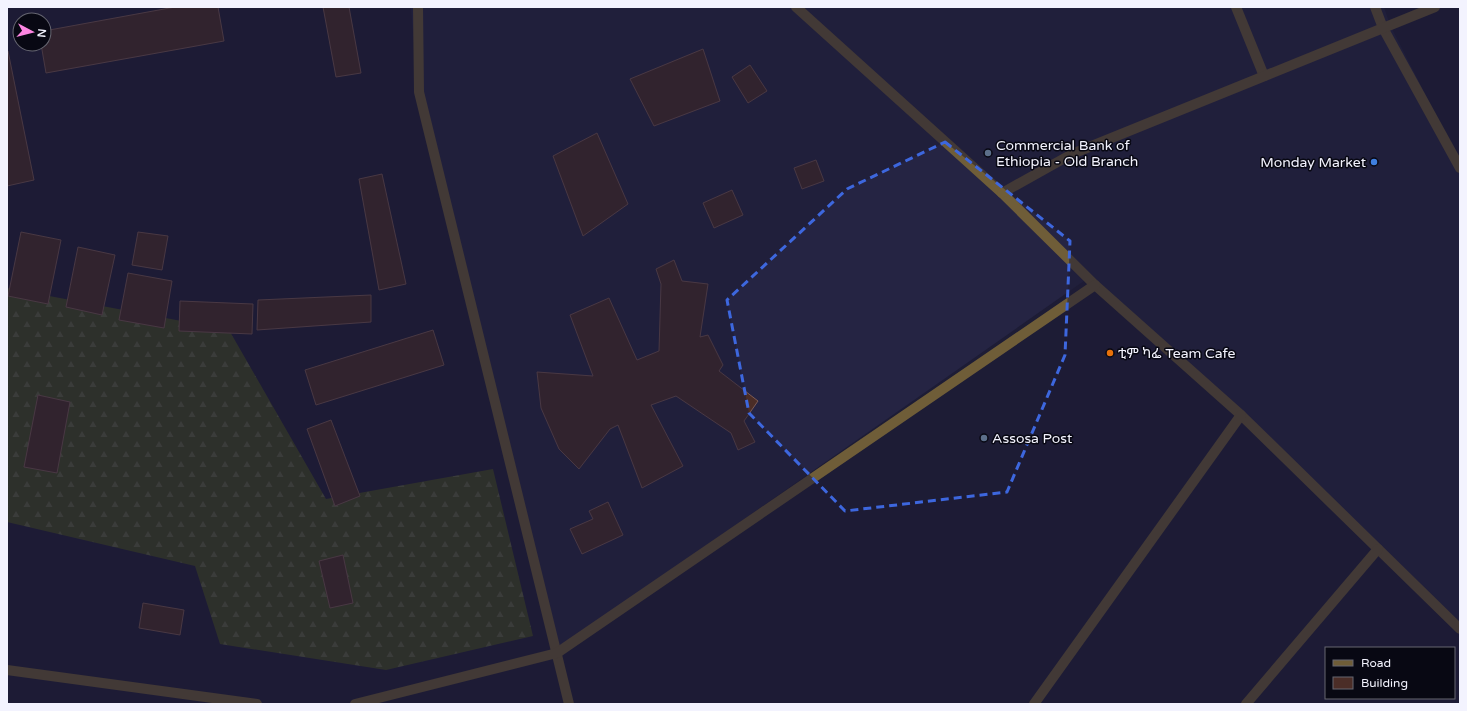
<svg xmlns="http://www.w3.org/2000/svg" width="1467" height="711" viewBox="0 0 1467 711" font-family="'Varela Round','Noto Sans Ethiopic',sans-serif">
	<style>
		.built { fill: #252443 }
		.forest { fill: url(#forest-firs) }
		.building { fill: #4b2d27; stroke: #7d5b55 }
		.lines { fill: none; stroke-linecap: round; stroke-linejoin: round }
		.minor { stroke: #6f5d38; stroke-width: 10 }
		.marked { fill: none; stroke: #3d67de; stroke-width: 3; stroke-dasharray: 8 5; stroke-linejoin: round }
		.service-dot { fill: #5c6f8a; stroke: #080813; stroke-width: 1.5 }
		.shop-dot { fill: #3f7fe0; stroke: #080813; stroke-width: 1.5 }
		.food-dot { fill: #e8710a; stroke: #080813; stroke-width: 1.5 }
		.labels { text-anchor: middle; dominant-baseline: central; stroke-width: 3; stroke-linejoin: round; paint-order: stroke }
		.poi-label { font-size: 14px; fill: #f3f3fe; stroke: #080813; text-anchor: start }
	</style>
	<defs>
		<pattern id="forest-firs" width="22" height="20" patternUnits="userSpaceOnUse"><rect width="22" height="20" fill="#424920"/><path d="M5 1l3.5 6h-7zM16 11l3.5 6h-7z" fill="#5e6441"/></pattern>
	</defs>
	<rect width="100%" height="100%" fill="#1d1c35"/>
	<path class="built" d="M411,7H1384L1390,25L1460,162V633L1091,276L560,648L417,85Z"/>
	<path class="forest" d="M7,288L229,330L326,499L493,469L533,636L386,670L220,644L195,566L7,522Z"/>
	<g class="building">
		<path d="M175,7H218L224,41L46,73L41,44H44V31Z"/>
		<path d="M323,7H349L361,73L336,77Z"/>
		<path d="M703,49L720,101L654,126L630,79Z"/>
		<path d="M8,51L34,180L7,186V52Z"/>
		<path d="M750,65L767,91L748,103L732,77Z"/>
		<path d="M597,133L628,204L583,236L553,156Z"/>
		<path d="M816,160L824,181L802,189L794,168Z"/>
		<path d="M382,174L406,284L379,290L359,179Z"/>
		<path d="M732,190L743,215L714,228L703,203Z"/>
		<path d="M21,232L61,240L48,304L8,296Z"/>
		<path d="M138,232L168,236L162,270L132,265Z"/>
		<path d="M78,247L115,255L102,315L66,307Z"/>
		<path d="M674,260L682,281L708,284L700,337L708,335L723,365L719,371L758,401L744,421L755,442L738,450L731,433L676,396L651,405L683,466L642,488L618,425L610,429L579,469L559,449L541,408L537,372L593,376L570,315L609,298L637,360L659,351L661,284L656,269Z"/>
		<path d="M128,273L172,281L164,328L119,320Z"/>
		<path d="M371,295V322L257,330L258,300Z"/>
		<path d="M180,301L253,304L252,334L179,331Z"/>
		<path d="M433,330L444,365L316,405L305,370Z"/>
		<path d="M38,395L70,402L57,473L24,467Z"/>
		<path d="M331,420L360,496L335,506L307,429Z"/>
		<path d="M608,502L623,535L582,554L570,529L593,519L589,511Z"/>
		<path d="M343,555L353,603L330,608L319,561Z"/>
		<path d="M143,603L184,610L180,635L139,628Z"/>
	</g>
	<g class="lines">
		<g class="minor">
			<path d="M418,7L419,92L569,704"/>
			<path d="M796,7L1002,193L1095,285L1241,415L1460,629"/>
			<path d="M1236,7L1264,76"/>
			<path d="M1375,7L1383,28L1460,168"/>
			<path d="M1002,193L1072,154L1435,7"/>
			<path d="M7,670L257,704"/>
			<path d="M355,704L557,653L1095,285"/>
			<path d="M1034,704L1241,415"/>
			<path d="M1246,704L1378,549"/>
		</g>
	</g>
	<path d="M0 0H1467V711H0ZM945,142L1070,241L1065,355L1007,492L845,511L749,413L727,300L847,189Z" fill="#1d1c35" fill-opacity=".55" fill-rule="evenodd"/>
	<path class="marked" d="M945,142L1070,241L1065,355L1007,492L845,511L749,413L727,300L847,189Z"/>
	<g class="service-dot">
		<circle cx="988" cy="153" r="4"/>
		<circle cx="984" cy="438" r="4"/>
	</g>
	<circle class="shop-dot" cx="1374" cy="162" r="4"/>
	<circle class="food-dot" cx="1110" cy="353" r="4"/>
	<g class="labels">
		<g class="poi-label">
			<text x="996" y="145">Commercial Bank of<tspan x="996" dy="16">Ethiopia - Old Branch</tspan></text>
			<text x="1366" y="162" text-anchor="end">Monday Market</text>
			<text x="1118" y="353">ቲም ካፌ Team Cafe</text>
			<text x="992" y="438">Assosa Post</text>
		</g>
	</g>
	<rect width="1467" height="711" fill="none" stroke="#f3f3fe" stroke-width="16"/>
	<rect x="1325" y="647" width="130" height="52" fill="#080813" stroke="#666671"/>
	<rect x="1333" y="660" width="20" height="6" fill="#6f5d38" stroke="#666671"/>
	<text x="1361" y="667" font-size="12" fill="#f3f3fe">Road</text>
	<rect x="1333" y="677" width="20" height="12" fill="#4b2d27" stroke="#666671"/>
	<text x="1361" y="687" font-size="12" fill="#f3f3fe">Building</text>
	<g transform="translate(32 32) rotate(97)"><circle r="19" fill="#080813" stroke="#666671"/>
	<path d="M0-3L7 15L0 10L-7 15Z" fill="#fd86e2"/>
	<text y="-6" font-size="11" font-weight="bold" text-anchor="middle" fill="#f3f3fe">N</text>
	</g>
</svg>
